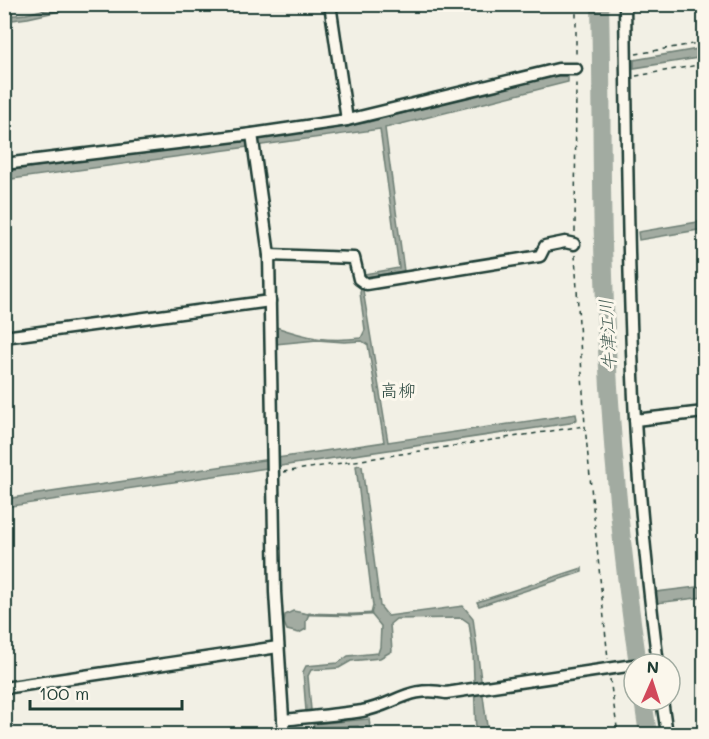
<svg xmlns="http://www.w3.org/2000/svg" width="709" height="739" viewBox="0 0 709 739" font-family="Mali,'Klee One',sans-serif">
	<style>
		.water { fill: #a2aba1; stroke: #6e7f75; stroke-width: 1.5 }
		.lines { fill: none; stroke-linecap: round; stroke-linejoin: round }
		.stream { stroke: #6e7f75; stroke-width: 3 }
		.river { stroke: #a2aba1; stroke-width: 18 }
		.street-casing { stroke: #1f3d34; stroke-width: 15 }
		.path { stroke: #1f3d34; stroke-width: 1.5; stroke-dasharray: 4.5 4.5; stroke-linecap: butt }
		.street { stroke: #fbf7ec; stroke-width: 10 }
		.labels { text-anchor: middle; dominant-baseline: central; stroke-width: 6; stroke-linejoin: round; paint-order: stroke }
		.water-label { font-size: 18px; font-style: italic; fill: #465e55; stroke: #fbf7ec }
		.neighbourhood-label { font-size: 18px; fill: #1f3d34; stroke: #fbf7ec }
	</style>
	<rect width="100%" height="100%" fill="#f2f0e5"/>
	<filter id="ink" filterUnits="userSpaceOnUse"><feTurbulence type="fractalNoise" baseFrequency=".0167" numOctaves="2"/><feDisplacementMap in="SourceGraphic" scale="12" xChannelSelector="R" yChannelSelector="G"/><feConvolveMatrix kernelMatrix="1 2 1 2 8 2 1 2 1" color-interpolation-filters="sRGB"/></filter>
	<g filter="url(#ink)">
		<g class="water">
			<path d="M67,4L87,5L28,18L5,21V16L26,14Z"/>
			<path d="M704,48V57L634,68V60Z"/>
			<path d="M551,76H568V82L385,128L404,271L366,277L363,290L388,442L576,414L577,419L570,423L5,507V499L384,442L368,345L362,341L344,342L317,340L276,344V327C308,338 327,342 361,338L365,330L360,293L365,274L399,268L380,129L5,180V171L365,123Z"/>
			<path d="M704,221V229L639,240L638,232Z"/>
			<path d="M359,465L362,466L380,606L388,616L463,606L473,618L488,734H476L473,652L469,623L462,618L396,619L390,624L392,651L380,658L351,661L339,668L311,670L308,676L311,710L306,711L303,672L306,666L338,663L348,656L378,653L380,647L381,626L371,614L373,606L356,466Z"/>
			<path d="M582,568V572L479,606L477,602Z"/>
			<path d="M704,586V597L657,603L656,592Z"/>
			<path d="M293,611L309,614L306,621V629L299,633L287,630L284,623L285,615Z"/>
			<path d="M369,719L371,734H360L358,726L315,728L313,724Z"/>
		</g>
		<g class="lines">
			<path class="stream" d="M309,614L352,615L371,614"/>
			<g class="river">
				<path d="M600,4C602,84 601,163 603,242C606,382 617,525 638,664"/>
				<path d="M643,700L648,734"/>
			</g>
			<defs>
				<g id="street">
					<path d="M330,4L347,120"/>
					<path d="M625,4C627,143 628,281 635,419C639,501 648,583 658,664"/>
					<path d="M252,134L269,255L275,592L284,734"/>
					<path d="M4,164L252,134L347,120L558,69H576"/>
					<path d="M269,255L354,258L359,279L366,284L540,256L545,246L565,242L574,244"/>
					<path d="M4,337L270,301"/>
					<path d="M635,420L704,412"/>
					<path d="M642,664L658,662"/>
					<path d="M4,688L278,647"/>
					<path d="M662,700L667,734"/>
					<path d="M283,720C309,717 336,715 362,711C395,705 410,685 446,693L634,665"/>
				</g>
			</defs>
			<use href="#street" class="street-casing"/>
			<g class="path">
				<path d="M576,4V58"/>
				<path d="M636,54L704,42"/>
				<path d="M636,76L704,64"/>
				<path d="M575,232L576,81"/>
				<path d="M575,255L585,426L608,659"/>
				<path d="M283,472L584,426"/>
				<path d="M610,679L618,734"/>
			</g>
			<use href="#street" class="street"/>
		</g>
	</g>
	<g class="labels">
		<g class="water-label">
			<text transform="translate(607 335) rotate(-93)">牛津江川</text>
		</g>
		<g class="neighbourhood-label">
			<text x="398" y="390">高柳</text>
		</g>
	</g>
	<rect width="709" height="739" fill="none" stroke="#fbf7ec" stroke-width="24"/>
	<rect x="12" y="12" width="685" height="715" fill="none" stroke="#1f3d34" stroke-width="2" filter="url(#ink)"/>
	<g transform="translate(652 682) rotate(3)"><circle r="28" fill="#fbf7ec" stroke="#a3ada2" stroke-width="1.5"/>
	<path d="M0-4.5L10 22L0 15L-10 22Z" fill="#d1495b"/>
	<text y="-9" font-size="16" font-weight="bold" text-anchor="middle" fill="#1f3d34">N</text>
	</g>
	<path d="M30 700v9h152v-9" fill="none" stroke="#1f3d34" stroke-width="3"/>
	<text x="39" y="700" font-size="18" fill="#1f3d34" stroke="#fbf7ec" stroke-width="4.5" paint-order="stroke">100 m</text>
</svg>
